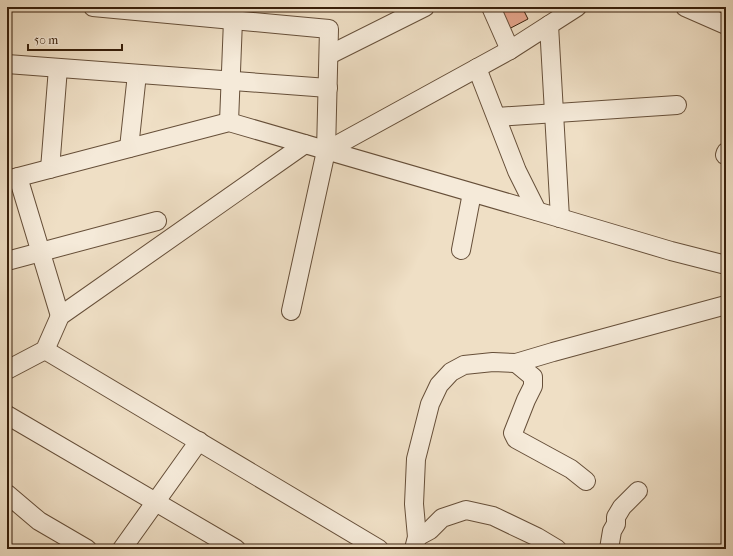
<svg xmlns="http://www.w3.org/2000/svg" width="733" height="556" viewBox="0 0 733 556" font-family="'IM FELL French Canon',serif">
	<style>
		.building { fill: #e5a58c; stroke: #381f0a }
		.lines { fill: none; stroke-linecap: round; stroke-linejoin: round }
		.minor-casing { stroke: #664f39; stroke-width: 20 }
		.minor { stroke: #f5ead9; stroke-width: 18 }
	</style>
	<rect width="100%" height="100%" fill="#efdfc5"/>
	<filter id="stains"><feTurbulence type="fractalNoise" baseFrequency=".005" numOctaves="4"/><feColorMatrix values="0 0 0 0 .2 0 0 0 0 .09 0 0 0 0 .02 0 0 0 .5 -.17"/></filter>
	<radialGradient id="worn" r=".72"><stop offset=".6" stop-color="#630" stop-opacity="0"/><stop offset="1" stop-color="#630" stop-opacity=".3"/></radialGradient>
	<path class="building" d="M503,7H522L528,19L505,31L495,11Z"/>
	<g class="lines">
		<defs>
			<g id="minor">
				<path d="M93,7L329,29L326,151L291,311"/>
				<path d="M491,7L510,50"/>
				<path d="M685,7L726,25"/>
				<path d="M549,25L560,218"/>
				<path d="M329,55L425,7"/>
				<path d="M7,64L328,88"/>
				<path d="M477,68L517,171L537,211"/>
				<path d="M497,117L677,105"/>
				<path d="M229,122L233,20"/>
				<path d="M129,148L137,74"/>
				<path d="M326,151L510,50L577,7"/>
				<path d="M725,155L726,152"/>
				<path d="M50,169L58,68"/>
				<path d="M18,177L60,316"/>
				<path d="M7,180L229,122L560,218L671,251L726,265"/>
				<path d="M461,250L472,193"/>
				<path d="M7,261L157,221"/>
				<path d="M45,350L379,549"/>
				<path d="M516,363L533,377V386L526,400L513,433L516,439L571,469L586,481"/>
				<path d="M7,370L45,350L60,316L305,144"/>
				<path d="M7,415L236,549"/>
				<path d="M7,494L39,521L87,549"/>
				<path d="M417,537L430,530L442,518L466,510L493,516L537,537L557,549"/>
				<path d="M122,549L199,441"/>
				<path d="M414,549L417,537L414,504L416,459L430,404L439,385L451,372L464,365L493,362L516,363L553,352L726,305"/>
				<path d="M609,549L612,531L616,524V517L622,507L638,491"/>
			</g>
		</defs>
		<use href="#minor" class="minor-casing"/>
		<use href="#minor" class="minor"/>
	</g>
	<rect width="733" height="556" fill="none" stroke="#efdfc5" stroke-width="24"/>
	<rect x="8" y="8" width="717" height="540" fill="none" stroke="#381f0a" stroke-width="2"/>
	<rect x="12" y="12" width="709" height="532" fill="none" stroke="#381f0a"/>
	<path d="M28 44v6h94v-6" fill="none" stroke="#381f0a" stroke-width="2"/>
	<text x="34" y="44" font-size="12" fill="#381f0a" stroke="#f5ead9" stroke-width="3" paint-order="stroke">50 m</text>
	<rect width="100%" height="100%" filter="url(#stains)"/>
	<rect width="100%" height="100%" fill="url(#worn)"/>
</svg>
